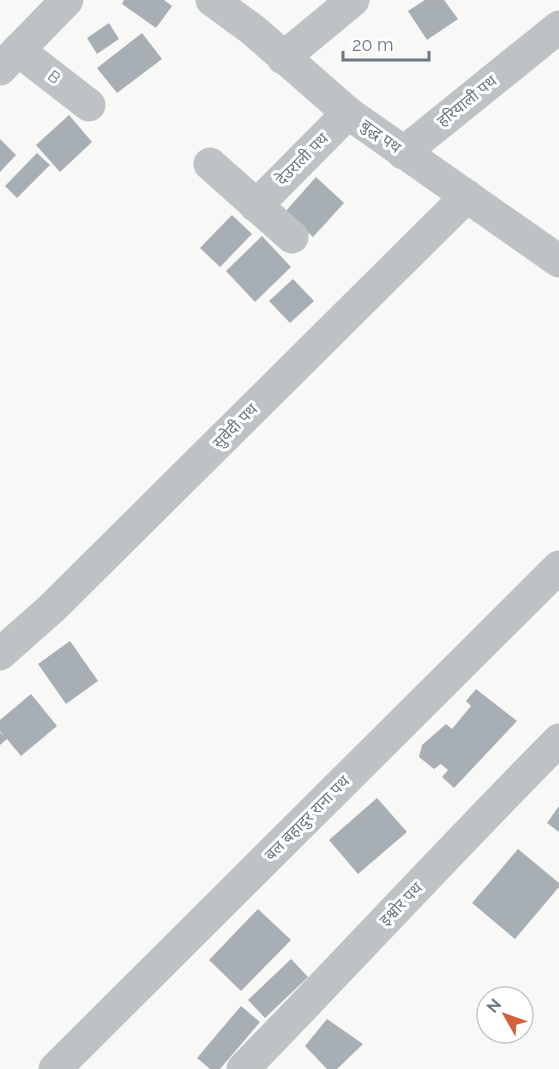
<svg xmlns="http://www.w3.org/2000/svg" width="559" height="1069" viewBox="0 0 559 1069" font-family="Raleway,'Noto Sans Devanagari',sans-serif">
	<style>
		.building { fill: #a8afb4 }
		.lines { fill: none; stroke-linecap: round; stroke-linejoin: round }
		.minor { stroke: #bdc2c5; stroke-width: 33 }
		.labels { text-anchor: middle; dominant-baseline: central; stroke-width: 6; stroke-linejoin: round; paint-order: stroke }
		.street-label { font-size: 16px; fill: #6a7883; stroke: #fff }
	</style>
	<rect width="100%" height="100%" fill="#f8f8f6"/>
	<g class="building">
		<path d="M124,0H164L172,6L156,28L122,4Z"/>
		<path d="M425,0H444L458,19L427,40L408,11Z"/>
		<path d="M109,23L119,39L97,54L87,38Z"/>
		<path d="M142,33L162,59L117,93L97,68Z"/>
		<path d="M69,115L92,142L60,172L36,145Z"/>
		<path d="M0,139L16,155L0,172Z"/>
		<path d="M37,153L50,165L17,198L5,186Z"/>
		<path d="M316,177L344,203L313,237L285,212Z"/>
		<path d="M232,215L252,234L220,267L200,248Z"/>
		<path d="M262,236L291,267L255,302L226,271Z"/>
		<path d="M293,279L314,301L290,323L269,301Z"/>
		<path d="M70,641L98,681L66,704L38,664Z"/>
		<path d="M476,689L517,721L454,788L442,777L448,770L441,764L434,769L419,757L422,745L446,724L452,729L471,706L466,701Z"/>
		<path d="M31,694L57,726L21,756L7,739L0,745V732L5,737L0,731V720Z"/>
		<path d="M377,798L407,832L358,874L329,840Z"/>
		<path d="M559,806V832L547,823Z"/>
		<path d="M518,849L559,883V887L515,939L472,903Z"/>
		<path d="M258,909L291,940L241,991L209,960Z"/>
		<path d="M291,959L308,977L265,1018L248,1000Z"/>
		<path d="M241,1006L260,1022L220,1069H210L197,1058Z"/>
		<path d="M327,1019L363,1044L337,1069H327L305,1046Z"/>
	</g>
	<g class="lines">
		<g class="minor">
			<path d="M212,0L253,30L348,113L559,261"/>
			<path d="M18,50L89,105"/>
			<path d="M283,58L353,0"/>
			<path d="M0,69L67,0"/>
			<path d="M403,153L559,27"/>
			<path d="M210,164L292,237"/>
			<path d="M256,206L348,113"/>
			<path d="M0,654L52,608L467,196"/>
			<path d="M55,1069L559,567"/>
			<path d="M243,1069C349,960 452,848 559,740"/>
		</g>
	</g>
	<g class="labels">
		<g class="street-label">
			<text transform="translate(54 77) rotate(38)">B</text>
			<text transform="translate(467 101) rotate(-39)">हरियाली पथ</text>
			<text transform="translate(381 136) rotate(36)">बुद्ध पथ</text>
			<text transform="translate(302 159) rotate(-45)">देउराली पथ</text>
			<text transform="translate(235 426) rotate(-45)">सुवेदी पथ</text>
			<text transform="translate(307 818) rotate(-45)">बल बहादुर राना पथ</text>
			<text transform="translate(401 904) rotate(-46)">इश्वोर पथ</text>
		</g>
	</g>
	<g transform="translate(505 1015) rotate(310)"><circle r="28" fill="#ffffff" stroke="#c3c9cd" stroke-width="1.5"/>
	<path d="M0-4.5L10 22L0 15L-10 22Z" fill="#d1623c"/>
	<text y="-9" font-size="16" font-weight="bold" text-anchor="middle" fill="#6a7883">N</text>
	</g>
	<path d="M343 51v9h86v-9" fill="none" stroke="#6a7883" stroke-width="3"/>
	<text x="352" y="51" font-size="18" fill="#6a7883" stroke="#ffffff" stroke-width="4.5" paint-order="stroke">20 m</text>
</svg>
